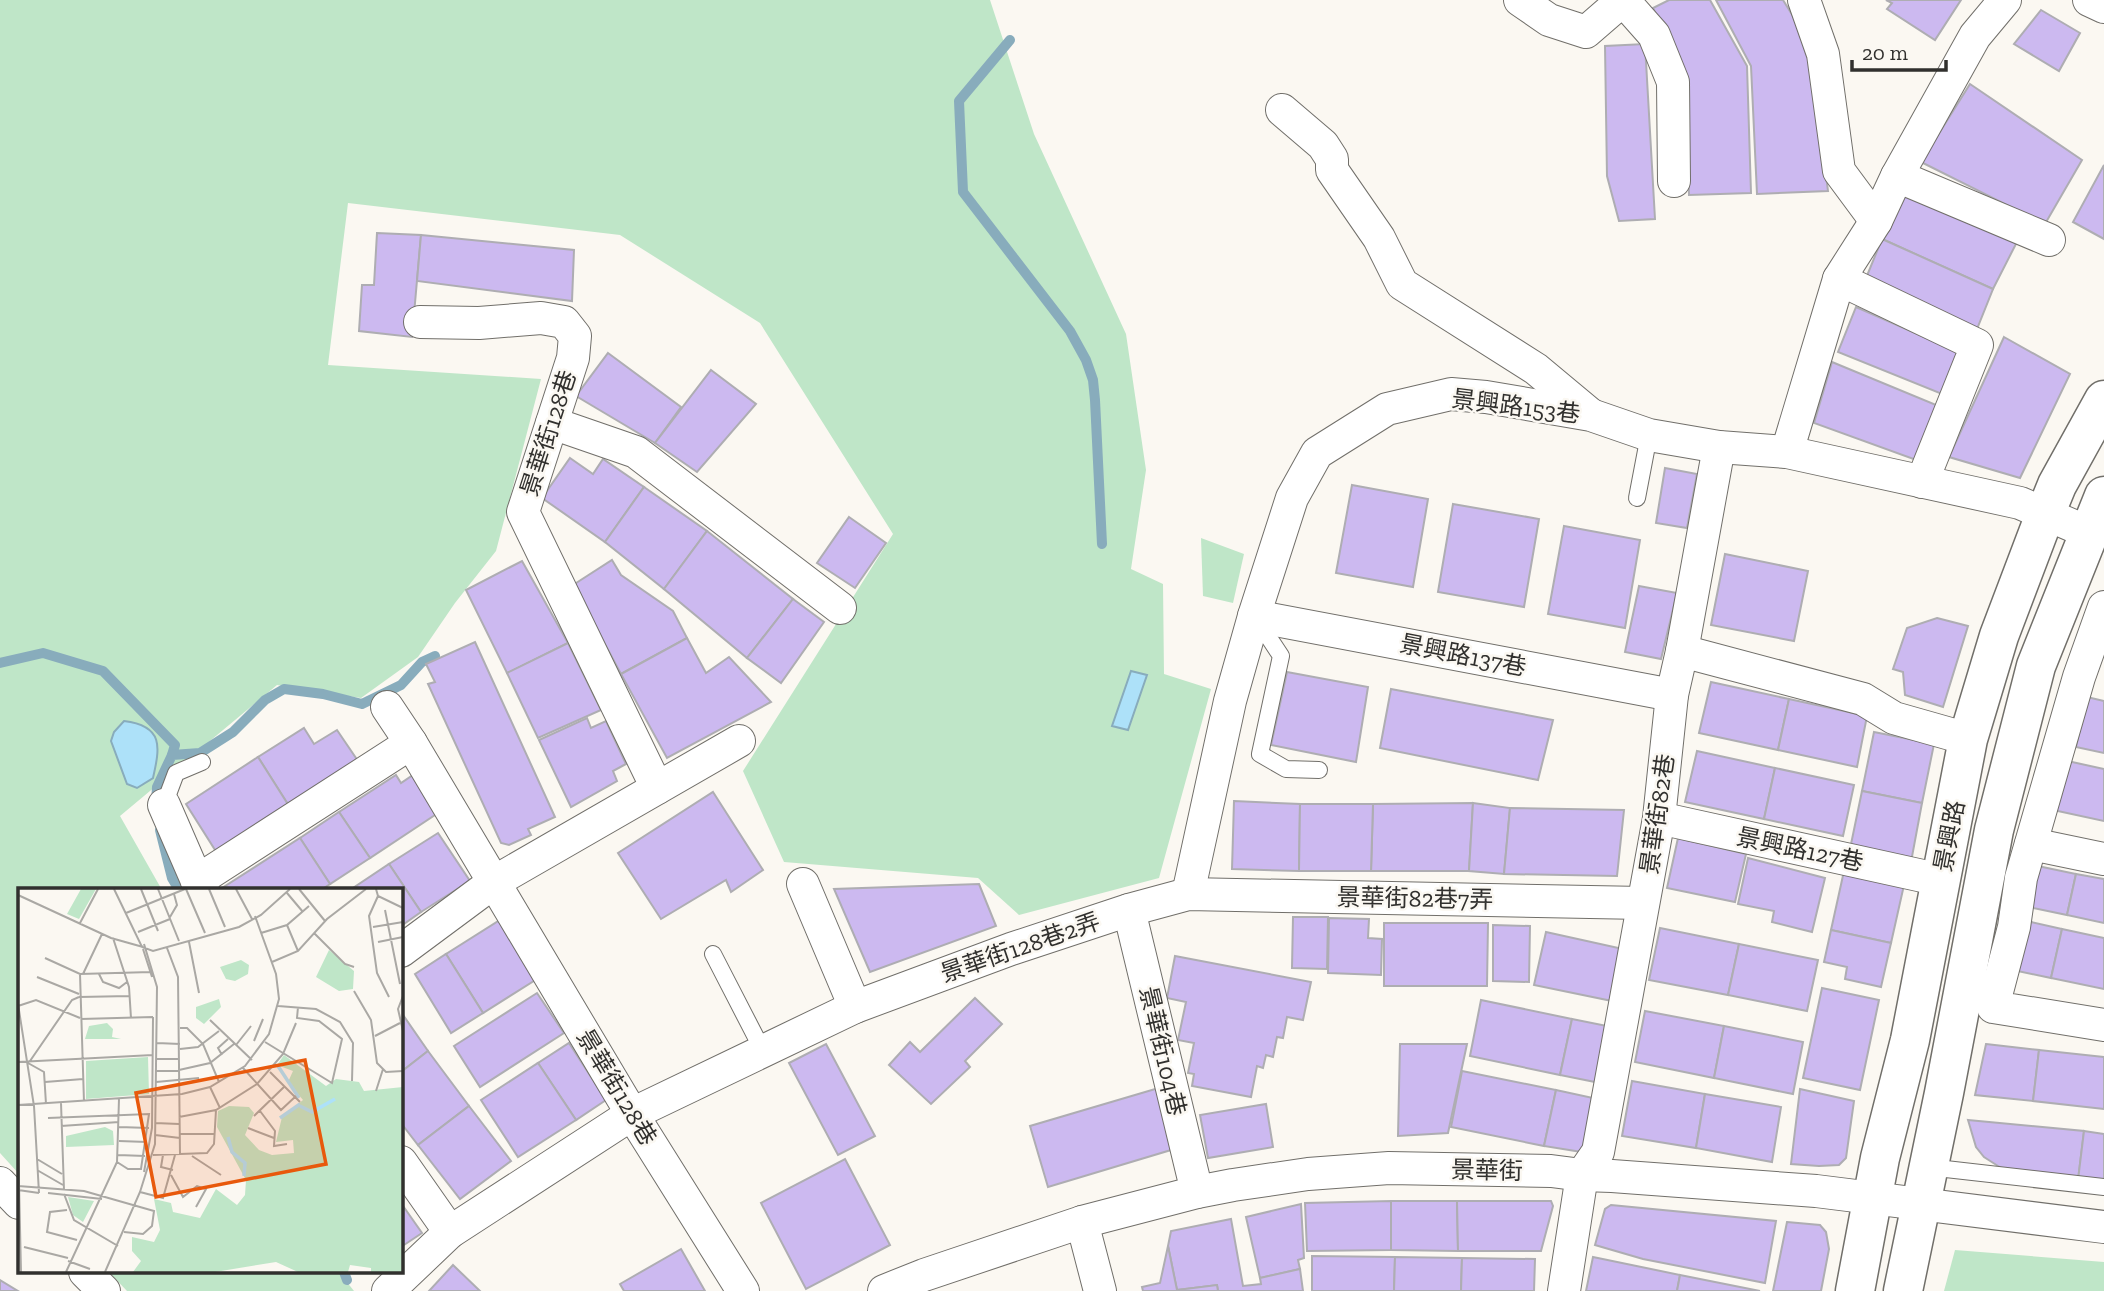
<svg xmlns="http://www.w3.org/2000/svg" width="2104" height="1291" viewBox="0 0 2104 1291" font-family="'Zilla Slab','Noto Sans TC',serif">
	<style>
		.green { fill: #bfe6c8 }
		.water { fill: #ade1f9; stroke: #88acbc; stroke-width: 2 }
		.lines { fill: none; stroke-linecap: round; stroke-linejoin: round }
		.stream { stroke: #88acbc; stroke-width: 10 }
		.building { fill: #ccb9f0; stroke: #aeadb2; stroke-width: 2 }
		.lane-casing { stroke: #716f6a; stroke-width: 18 }
		.street-casing { stroke: #716f6a; stroke-width: 34 }
		.secondary-casing { stroke: #716f6a; stroke-width: 41 }
		.lane { stroke: #fff; stroke-width: 16 }
		.street { stroke: #fff; stroke-width: 32 }
		.secondary { stroke: #fff; stroke-width: 38 }
		.labels { text-anchor: middle; dominant-baseline: central; stroke-width: 5; stroke-linejoin: round; paint-order: stroke }
		.street-label { font-size: 24px; fill: #31302e; stroke: #fbf8f2 }
		.inset-river { fill: none; stroke: #ade1f9; stroke-width: 3.5 }
		.inset-road { fill: none; stroke: #aaa8a4; stroke-width: 2 }
		.view { fill: #e8590c; fill-opacity: 0.15; stroke: #e8590c; stroke-width: 3.5 }
		.inset-edge { fill: none; stroke: #31302e; stroke-width: 3.5 }
	</style>
	<rect width="100%" height="100%" fill="#fbf8f2"/>
	<g class="green">
		<path d="M0,0H990L1034,134L1126,334L1146,470L1131,569L1163,584L1164,674L1211,689L1159,878L1019,915L978,878L784,862L743,771L893,534L760,323L620,235L348,203L328,365L541,379L496,551L455,603L418,657L361,698L277,685L120,816L162,890H19V1174L0,1153Z"/>
		<path d="M1201,538L1244,554L1233,603L1203,596Z"/>
		<path d="M1955,1250L2104,1262V1291H1944Z"/>
		<path d="M109,1272H339L354,1291H127Z"/>
	</g>
	<g class="water">
		<path d="M1131,671L1147,675L1128,730L1112,726Z"/>
		<path d="M124,721C164,726 160,747 153,778L137,788L127,784L111,741L114,732Z"/>
	</g>
	<g class="lines">
		<g class="stream">
			<path d="M1010,40L959,101L963,192L1070,331L1086,360L1093,380L1095,400L1102,544"/>
			<path d="M0,663L43,653L103,671L175,745L172,755"/>
			<path d="M156,802L157,787L172,755L200,753L233,732L265,700L284,689L323,694L362,704L401,685L422,662L435,656"/>
			<path d="M160,830L172,878L179,890"/>
			<path d="M344,1272L347,1280"/>
		</g>
	</g>
	<g class="building">
		<path d="M1669,0H1710L1747,66L1751,193L1689,195L1686,82L1653,8Z"/>
		<path d="M1716,0H1783L1809,42L1828,191L1757,194L1751,66Z"/>
		<path d="M1886,0H1961L1935,40L1887,9L1892,3Z"/>
		<path d="M2041,10L2080,33L2059,71L2014,44Z"/>
		<path d="M1645,44L1655,219L1619,221L1607,176L1605,46Z"/>
		<path d="M1970,84L2082,160L2045,224L1921,162Z"/>
		<path d="M2104,165V239L2073,222Z"/>
		<path d="M1905,187L2020,236L1993,289L1882,239Z"/>
		<path d="M377,233L421,235L412,337L359,331L362,285H374Z"/>
		<path d="M421,235L574,250L572,301L417,281Z"/>
		<path d="M1882,239L1993,289L1977,329L1864,283Z"/>
		<path d="M1856,307L1963,354L1947,396L1838,352Z"/>
		<path d="M2004,337L2070,374L2020,478L1949,457Z"/>
		<path d="M608,353L681,407L655,443L576,396Z"/>
		<path d="M1832,362L1941,407L1919,461L1814,423Z"/>
		<path d="M711,370L756,404L697,472L655,443Z"/>
		<path d="M570,458L593,474L603,459L644,487L605,542L542,498Z"/>
		<path d="M1665,468L1697,474L1687,528L1656,523Z"/>
		<path d="M1352,485L1428,499L1413,587L1336,573Z"/>
		<path d="M644,487L707,531L664,589L605,542Z"/>
		<path d="M1453,504L1539,519L1524,607L1438,592Z"/>
		<path d="M849,517L886,543L855,588L817,563Z"/>
		<path d="M1564,526L1640,540L1625,628L1548,614Z"/>
		<path d="M707,531L793,599L747,658L664,589Z"/>
		<path d="M1725,554L1808,571L1794,641L1711,625Z"/>
		<path d="M612,560L621,575L673,611L687,638L621,674L573,585Z"/>
		<path d="M522,561L568,643L507,673L466,590Z"/>
		<path d="M1639,586L1677,593L1661,659L1625,652Z"/>
		<path d="M793,599L824,622L781,683L747,658Z"/>
		<path d="M1937,618L1968,626L1943,707L1905,695L1903,672L1893,669L1907,628Z"/>
		<path d="M687,638L706,673L729,657L771,702L667,758L621,674Z"/>
		<path d="M475,642L555,817L528,829L531,835L509,845L501,843L428,684L435,682L426,664Z"/>
		<path d="M568,643L601,710L538,738L507,673Z"/>
		<path d="M1287,672L1368,687L1356,762L1271,745Z"/>
		<path d="M1711,682L1789,699L1778,750L1699,733Z"/>
		<path d="M1391,689L1553,720L1538,780L1380,748Z"/>
		<path d="M2087,697L2104,701V753L2076,747Z"/>
		<path d="M1789,699L1867,716L1857,767L1778,750Z"/>
		<path d="M587,718L591,728L606,721L626,764L613,771L617,781L571,807L539,740Z"/>
		<path d="M304,728L314,744L337,730L358,761L289,806L258,757Z"/>
		<path d="M1874,732L1934,744L1922,803L1862,791Z"/>
		<path d="M1697,751L1775,768L1764,819L1685,802Z"/>
		<path d="M258,757L289,806L217,853L186,804Z"/>
		<path d="M2063,760L2104,769V821L2053,810Z"/>
		<path d="M1775,768L1854,785L1843,836L1764,819Z"/>
		<path d="M396,775L401,783L413,775L438,813L370,858L339,812Z"/>
		<path d="M1862,791L1922,803L1911,862L1850,849Z"/>
		<path d="M713,792L763,870L731,892L726,880L661,919L618,853Z"/>
		<path d="M1234,801L1300,804L1299,871L1232,869Z"/>
		<path d="M1473,803L1469,871H1371L1373,804Z"/>
		<path d="M1473,803L1510,808L1504,874L1469,871Z"/>
		<path d="M1300,804H1373L1371,871H1299Z"/>
		<path d="M1510,808L1624,810L1617,876L1504,874Z"/>
		<path d="M339,812L370,858L330,884L300,838Z"/>
		<path d="M438,833L470,881L421,912L389,864Z"/>
		<path d="M300,838L330,884L321,890H219Z"/>
		<path d="M1678,838L1746,854L1735,902L1667,888Z"/>
		<path d="M1748,858L1825,878L1812,932L1772,922L1774,911L1738,904Z"/>
		<path d="M389,864L421,912L401,926V890H350Z"/>
		<path d="M2033,865L2076,874L2067,915L2024,906Z"/>
		<path d="M1844,871L1904,885L1891,943L1831,930Z"/>
		<path d="M2076,874L2104,879V923L2067,915Z"/>
		<path d="M979,884L996,926L870,972L834,889Z"/>
		<path d="M1293,917H1328L1327,969L1292,968Z"/>
		<path d="M1329,918L1369,919L1368,938L1382,939L1381,975L1328,973Z"/>
		<path d="M2018,919L2062,929L2051,978L2008,969Z"/>
		<path d="M500,920L537,979L483,1013L446,954Z"/>
		<path d="M1384,923H1488L1487,986H1384Z"/>
		<path d="M1493,925L1530,926L1529,982L1493,981Z"/>
		<path d="M1660,928L1739,944L1728,995L1649,980Z"/>
		<path d="M2062,929L2104,938V989L2051,978Z"/>
		<path d="M1831,930L1891,943L1881,987L1845,979L1847,967L1824,962Z"/>
		<path d="M1546,932L1623,949L1612,1001L1534,985Z"/>
		<path d="M1739,944L1818,960L1807,1011L1728,995Z"/>
		<path d="M446,954L483,1013L451,1033L415,974Z"/>
		<path d="M1175,956L1311,982L1303,1020L1287,1017L1283,1038L1277,1037L1273,1057L1266,1055L1263,1068L1257,1066L1251,1097L1192,1086L1194,1074L1188,1073L1194,1043L1178,1040L1186,1002L1167,998Z"/>
		<path d="M1822,988L1879,1000L1860,1090L1803,1078Z"/>
		<path d="M537,993L564,1033L480,1087L454,1046Z"/>
		<path d="M975,998L1002,1024L965,1061L970,1067L931,1104L889,1065L910,1042L920,1052Z"/>
		<path d="M1481,1000L1572,1019L1560,1075L1470,1056Z"/>
		<path d="M1645,1011L1724,1026L1714,1078L1635,1062Z"/>
		<path d="M401,1012L428,1051L401,1072Z"/>
		<path d="M1572,1019L1612,1027L1600,1083L1560,1075Z"/>
		<path d="M1724,1026L1803,1042L1793,1094L1714,1078Z"/>
		<path d="M569,1043L606,1100L576,1120L538,1063Z"/>
		<path d="M826,1044L875,1136L838,1155L789,1063Z"/>
		<path d="M1400,1044H1467L1448,1133L1398,1136Z"/>
		<path d="M1986,1044L2039,1050L2033,1101L1975,1095Z"/>
		<path d="M2039,1050L2104,1057V1109L2033,1101Z"/>
		<path d="M428,1051L469,1106L418,1145L401,1123V1072Z"/>
		<path d="M538,1063L576,1120L518,1157L481,1100Z"/>
		<path d="M1462,1071L1556,1090L1544,1146L1451,1127Z"/>
		<path d="M1632,1081L1705,1094L1696,1148L1622,1136Z"/>
		<path d="M1162,1087L1181,1147L1048,1187L1030,1126Z"/>
		<path d="M1800,1089L1854,1101L1846,1158L1839,1165L1819,1166L1791,1164Z"/>
		<path d="M1556,1090L1593,1098L1588,1153L1544,1146Z"/>
		<path d="M1705,1094L1781,1107L1772,1162L1696,1148Z"/>
		<path d="M1266,1104L1273,1147L1208,1158L1200,1115Z"/>
		<path d="M469,1106L511,1161L460,1199L418,1145Z"/>
		<path d="M1968,1120L2084,1131L2078,1180L2007,1171L1998,1166L1984,1157L1976,1147Z"/>
		<path d="M2084,1131L2104,1134V1183L2078,1180Z"/>
		<path d="M845,1159L890,1245L806,1289L761,1203Z"/>
		<path d="M1391,1201H1457L1458,1251L1391,1250Z"/>
		<path d="M1391,1201V1250L1307,1251L1305,1203Z"/>
		<path d="M1457,1201H1551L1553,1206L1541,1251H1458Z"/>
		<path d="M401,1203L422,1233L401,1247Z"/>
		<path d="M1301,1204L1304,1258L1298,1260L1300,1269L1260,1278L1246,1217Z"/>
		<path d="M1611,1205L1776,1221L1765,1283L1643,1259L1595,1245L1605,1209Z"/>
		<path d="M1231,1219L1243,1286L1261,1284L1260,1278L1300,1269L1303,1291H1218L1217,1285L1177,1290L1168,1246L1171,1231Z"/>
		<path d="M1787,1222L1820,1225L1826,1232L1829,1249L1821,1291H1773Z"/>
		<path d="M1168,1246L1177,1290L1217,1285L1218,1291H1143L1142,1287L1160,1283Z"/>
		<path d="M681,1249L705,1291H624L620,1284Z"/>
		<path d="M1312,1256L1395,1257L1394,1291H1312Z"/>
		<path d="M1395,1257L1462,1258L1461,1291H1394Z"/>
		<path d="M1593,1257L1680,1275L1677,1291H1586Z"/>
		<path d="M1462,1258L1535,1259L1534,1291H1461Z"/>
		<path d="M453,1265L480,1291H429Z"/>
		<path d="M1680,1275L1760,1291H1677Z"/>
		<path d="M0,1280L18,1291H0Z"/>
	</g>
	<g class="lines">
		<defs>
			<g id="lane">
				<path d="M1637,498L1649,435"/>
				<path d="M1256,618L1281,656L1260,754L1286,769L1319,770"/>
				<path d="M164,805L176,773L202,762"/>
				<path d="M713,954L763,1051"/>
				<path d="M1928,1167L2104,1187"/>
			</g>
			<g id="street">
				<path d="M1520,0L1549,20L1586,32L1623,0L1654,35L1673,82L1674,181"/>
				<path d="M1804,0L1823,54L1839,171L1876,221"/>
				<path d="M2089,0L2104,7"/>
				<path d="M1282,110L1323,145L1332,159V170L1379,238L1402,284L1536,369L1590,414"/>
				<path d="M1897,176L2049,240"/>
				<path d="M1839,279L1977,345L1922,482"/>
				<path d="M420,322L479,323L541,318L564,322L575,336L573,358L523,512L657,788"/>
				<path d="M552,423L636,452L840,608"/>
				<path d="M1787,452L1839,279L1876,221L1897,176L1975,36L2005,0"/>
				<path d="M2104,607L2079,677L2021,878L2014,927L1993,1007L2104,1025"/>
				<path d="M1254,616L1672,695"/>
				<path d="M1682,651L1863,699L1894,718L1968,739"/>
				<path d="M387,707L411,743"/>
				<path d="M164,805L197,881L203,890"/>
				<path d="M1659,818L1941,880"/>
				<path d="M2031,844L2104,859"/>
				<path d="M197,881L411,743L632,1114L743,1291"/>
				<path d="M803,884L855,1007"/>
				<path d="M1188,894L1230,701L1254,616L1292,498L1317,453L1387,409L1451,394L1486,397L1591,415L1649,435L1719,447L1787,452L2020,503L2090,533"/>
				<path d="M1129,910L1197,1192"/>
				<path d="M401,951L494,882L739,741"/>
				<path d="M401,1162L450,1232"/>
				<path d="M0,1183L19,1203"/>
				<path d="M1082,1222L1100,1291"/>
				<path d="M85,1272L104,1291"/>
				<path d="M388,1291L450,1232L632,1114L855,1007L1011,949L1129,910L1188,894L1643,903"/>
				<path d="M884,1291L924,1275L1082,1222L1197,1192L1233,1185L1308,1174L1389,1168L1551,1171L1582,1175L1612,1176L1816,1191L2104,1227"/>
				<path d="M1564,1291L1582,1175L1598,1152L1659,818L1672,695L1682,651L1719,447"/>
			</g>
			<g id="secondary">
				<path d="M1855,1291L1880,1158L1910,1040L1968,739L1999,636L2046,512L2057,485L2104,400"/>
				<path d="M1903,1291L1944,1093L1994,830L2036,666L2104,496"/>
			</g>
		</defs>
		<use href="#lane" class="lane-casing"/>
		<use href="#street" class="street-casing"/>
		<use href="#secondary" class="secondary-casing"/>
		<use href="#lane" class="lane"/>
		<use href="#street" class="street"/>
		<use href="#secondary" class="secondary"/>
	</g>
	<g class="labels">
		<g class="street-label">
			<text transform="translate(1516 406) rotate(7)">景興路153巷</text>
			<text transform="translate(548 433) rotate(-72)">景華街128巷</text>
			<text transform="translate(1463 655) rotate(11)">景興路137巷</text>
			<text transform="translate(1657 814) rotate(-82)">景華街82巷</text>
			<text transform="translate(1949 836) rotate(-79)">景興路</text>
			<text transform="translate(1800 849) rotate(12)">景興路127巷</text>
			<text transform="translate(1415 898) rotate(1)">景華街82巷7弄</text>
			<text transform="translate(1020 947) rotate(-19)">景華街128巷2弄</text>
			<text transform="translate(1163 1051) rotate(77)">景華街104巷</text>
			<text transform="translate(617 1087) rotate(59)">景華街128巷</text>
			<text transform="translate(1487 1170) rotate(1)">景華街</text>
		</g>
	</g>
	<g transform="translate(18 888)">
		<rect width="385" height="385" fill="#fbf8f2"/>
		<path d="M63,1H78L61,31L49,26ZM311,62L336,83L335,101L321,103L298,89ZM223,72L231,77L230,86L217,93L208,91L202,79ZM201,111L203,119L186,136L178,130V119ZM89,135L95,141L94,149L103,151H67L71,138ZM266,167L308,198L318,191L341,194L346,203L385,199V384H353V380L332,377L330,384H280L258,374L197,384H115L123,373L114,363V349L136,354L142,342L136,311L153,315L155,324L182,330L198,301L219,317L227,307L228,292L199,239L200,223L211,218L231,219L236,225L227,247L241,262L254,267L276,265L275,252L258,254L264,229L285,212L270,194L275,183L259,177ZM130,169L131,206L68,211V173ZM87,239L95,243L96,257L48,259V248ZM50,309L76,313L65,334L55,327Z" fill="#bfe6c8"/>
		<path class="inset-river" d="M260,178L281,210M282,218L294,224L317,211M262,230L282,216M210,249L214,264L227,275L226,288"/>
		<path class="inset-road" d="M96,1L124,59L135,63L221,39L243,27L272,1M123,1L140,43M140,1L161,53M168,1L187,45M191,1L207,39M218,1L234,31M281,1L307,33M358,1L360,8L385,20M269,5L285,24M0,7L93,50L125,59M360,8L351,28L359,85L371,109M367,22L382,96M108,25L167,1M152,29L159,17L156,6M62,35L80,1M269,37L280,63M355,39L385,34M120,44L152,31M243,45L269,37L291,18M296,45L327,76L336,79M95,50L111,99L113,130M171,54L181,105M360,54L385,49M149,60L160,89L162,267M125,61L134,89M27,70L62,86L133,84M254,74L280,63L309,31L348,1M62,86L66,214M65,86L84,46M81,86L85,94L101,100L109,94M19,89L61,106M336,103L353,132L359,175L368,184L385,183M385,108L380,121L385,143M61,109L112,108M0,116L16,218L21,305M0,118L18,112L62,130M260,118L298,121L322,134L335,155L334,193M63,131L135,129M192,132L234,172M162,140H169L185,156L201,194M357,148L382,135M236,153L245,131M247,154L314,195L324,151L301,133L279,130L280,119M139,155L162,156M218,157L233,138M162,161L180,159L201,143M204,167L200,160L210,151M0,168V252M138,171H161M12,173L54,112L61,109M0,174L135,167M10,175L26,184L28,216M225,180L263,222L278,208M161,182L192,175L216,156M138,183H161M252,184L282,214M27,194L65,191M138,194L181,190M192,199L202,220M358,203L365,181M43,215L46,302M0,217L164,206L192,199L227,178L251,146L261,111L258,86L237,28M242,223L257,243L256,258L269,256M236,228L267,198M161,229L198,222L239,196L265,166L278,135M30,230L131,226L123,281H110L99,274M137,235L161,236M43,238L101,234M101,239L131,240M230,240L256,250M162,246H197M137,247L162,250M0,251L3,384M101,253L129,254M100,267L127,268M135,267L189,265L196,256L198,222M145,267L143,279L155,282M174,268L203,287M19,271L44,286M19,282L45,297M126,284L134,240L135,129M153,287L165,309L179,298L188,301L178,319M0,298L66,303L136,323L134,338L125,346L106,344M0,302L21,305M122,304L145,310L157,267M30,305L84,311M46,306L56,332L100,358M49,322L32,324L29,344L59,352M6,359L50,370M50,373L72,381M48,384L99,274L101,211M87,384L122,304L137,256L139,99L126,56"/>
		<path class="view" d="M287,172L308,276L138,309L118,205Z"/>
		<rect width="385" height="385" class="inset-edge"/>
	</g>
	<path d="M1852 60v10h94v-10" fill="none" stroke="#31302e" stroke-width="3.5"/>
	<text x="1862" y="60" font-size="21" fill="#31302e" stroke="#fbf8f2" stroke-width="5" paint-order="stroke">20 m</text>
</svg>
